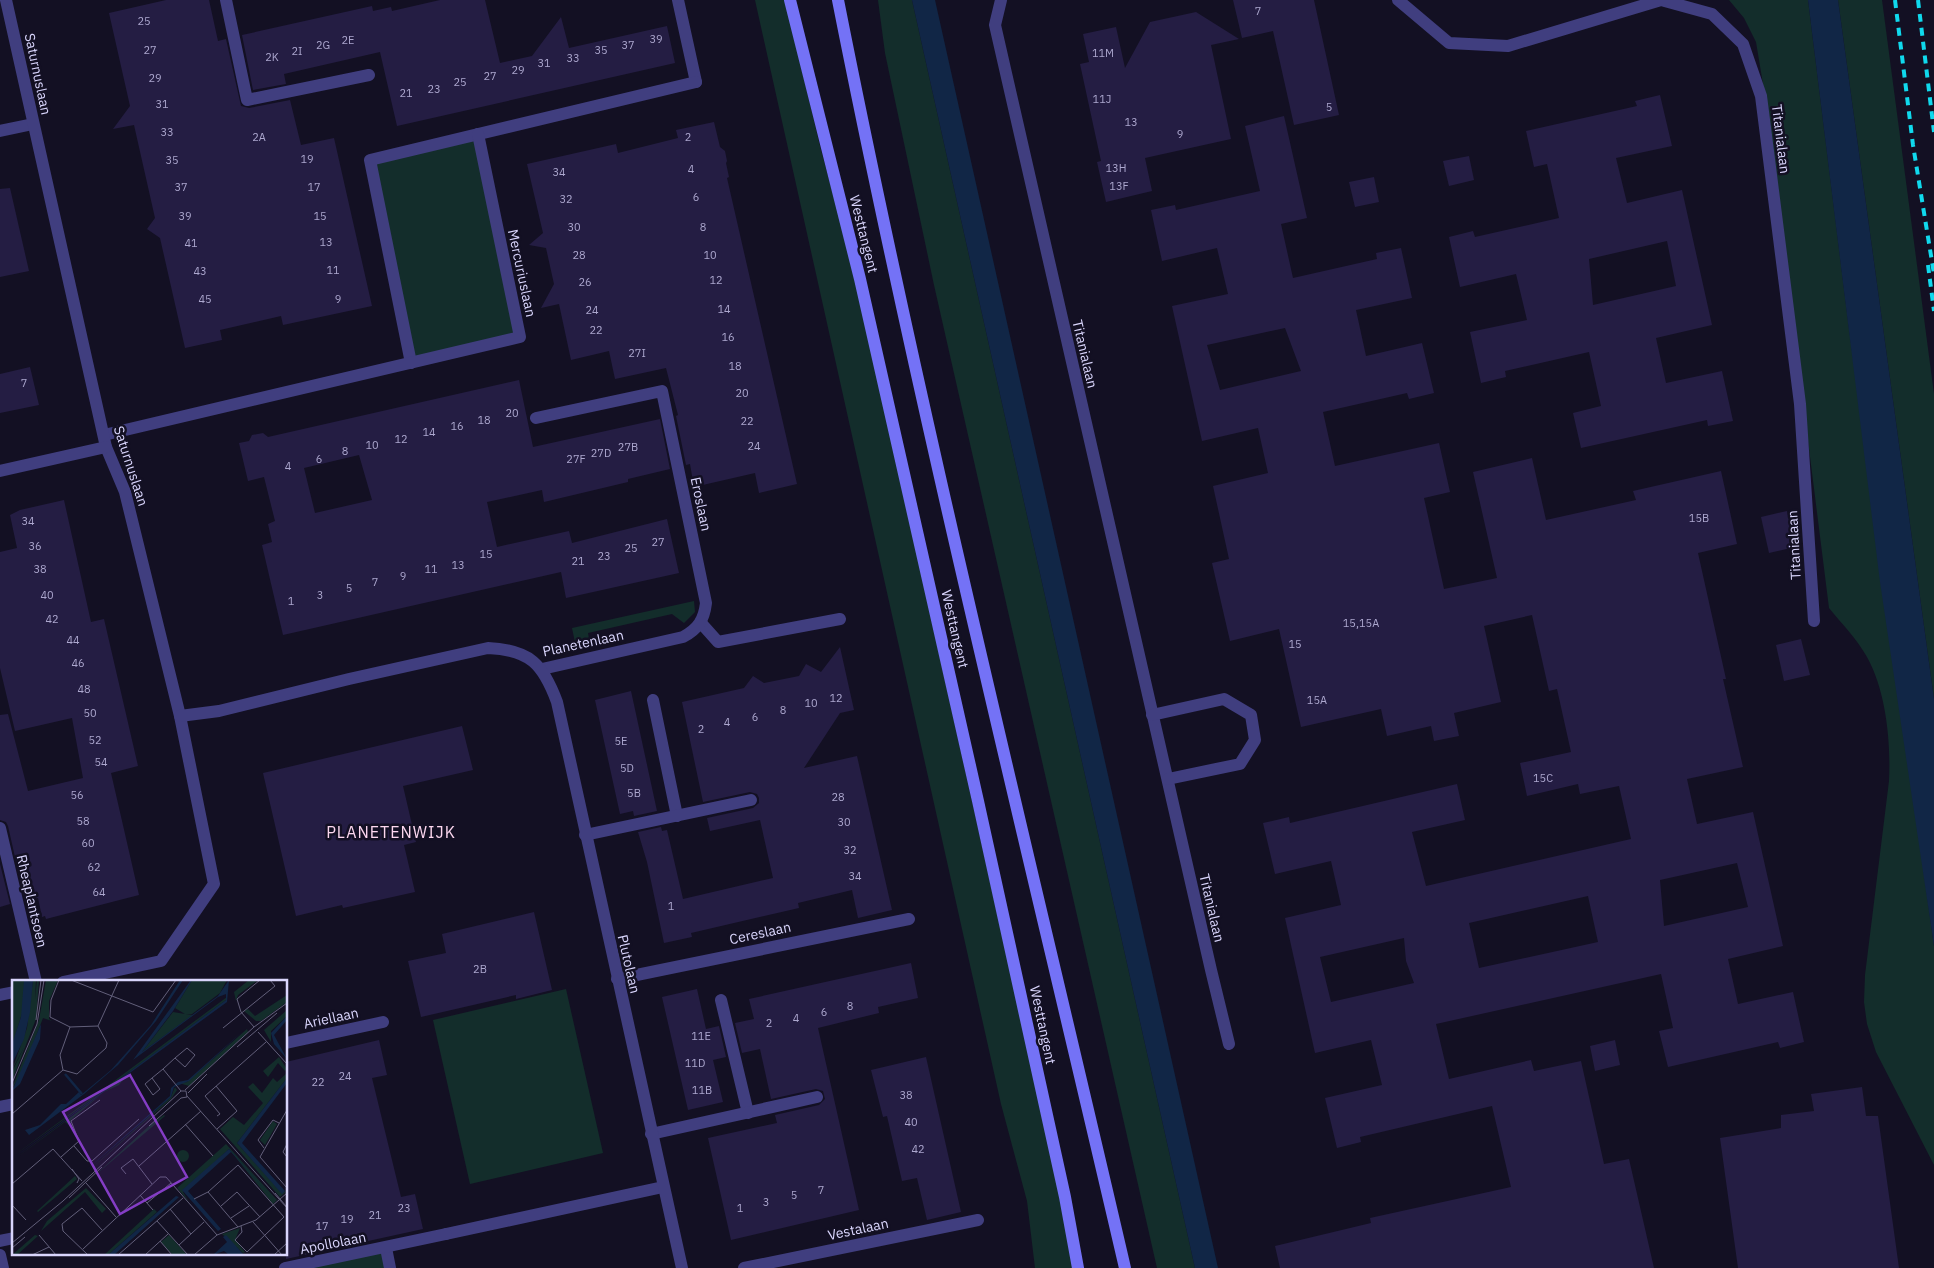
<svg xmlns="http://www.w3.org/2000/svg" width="1934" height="1268" viewBox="0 0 1934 1268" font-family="'IBM Plex Sans',sans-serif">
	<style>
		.green { fill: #132d2b }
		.water { fill: #112646 }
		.building { fill: #241d43; fill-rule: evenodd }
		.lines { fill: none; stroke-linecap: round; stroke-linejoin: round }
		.service { stroke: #403e7f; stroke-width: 12 }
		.pedestrian { stroke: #403e7f; stroke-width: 12 }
		.minor { stroke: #403e7f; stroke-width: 12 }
		.secondary { stroke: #7472f6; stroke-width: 12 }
		.rail { stroke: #10d9ed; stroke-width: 4; stroke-dasharray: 8 6; stroke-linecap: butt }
		.labels { text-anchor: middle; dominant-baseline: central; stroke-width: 5; stroke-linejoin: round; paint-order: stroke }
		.number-label { font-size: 11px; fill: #aca7ce }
		.street-label { font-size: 14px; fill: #d9d5fc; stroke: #131023 }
		.quarter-label { font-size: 16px; letter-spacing: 1px; fill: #fcd7ef; stroke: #131023 }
		.inset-river { fill: none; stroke: #112646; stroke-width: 2.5 }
		.inset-road { fill: none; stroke: #625f7a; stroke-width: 1 }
		.view { fill: #843dc5; fill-opacity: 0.15; stroke: #843dc5; stroke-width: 2.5 }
		.inset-edge { fill: none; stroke: #d9d5fc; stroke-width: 2.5 }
	</style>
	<rect width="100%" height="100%" fill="#131023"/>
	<g class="green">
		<path d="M755,0H785L821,150L851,260L1056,1177L1073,1268H1035L1027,1201L1001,1104Z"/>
		<path d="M878,0H912L1195,1268H1157L934,285L885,53Z"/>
		<path d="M1729,0H1808L1849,329L1934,946V1165L1876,1052L1867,1024L1864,1002L1865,975L1889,781C1891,742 1886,691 1867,657C1857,639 1842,624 1829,608L1764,90L1756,42L1744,18Z"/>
		<path d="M1838,0H1882L1934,394V699Z"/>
		<path d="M478,134L520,337L411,363L370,160Z"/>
		<path d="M694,601L695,612L684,623L672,614L588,633L590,644L576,647L572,628Z"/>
		<path d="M566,989L603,1153L470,1184L433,1020Z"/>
		<path d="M386,1247L390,1268H288Z"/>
	</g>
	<g class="water">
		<path d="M912,0H935L1218,1268H1195Z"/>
		<path d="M1808,0H1838L1934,699V946L1880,582Z"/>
	</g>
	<g class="building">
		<path d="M166,0H209L218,41L226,39L241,106L249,108L290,100L301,145L334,138L372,306L283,325L281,316L220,330L222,340L185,348L160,238L147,229L155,218L134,125L113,129L130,106L109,13Z"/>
		<path d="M440,0H485L500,63L532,56L561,17L569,48L667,26L675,63L397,126L380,52L284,74L286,84L253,90L242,35L372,6L373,11L391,7L392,11Z"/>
		<path d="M1233,0H1314L1339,115L1294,125L1273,31L1242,38Z"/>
		<path d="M1196,12L1239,39L1211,45L1231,139L1145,158L1152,191L1106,202L1097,162L1101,161L1080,64L1089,62L1083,34L1116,27L1125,68L1150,22Z"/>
		<path d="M1660,95L1672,146L1616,158L1627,203L1682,190L1712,325L1656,338L1666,383L1722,371L1733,421L1708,426L1707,420L1581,448L1573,413L1601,406L1589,352L1505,371L1506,377L1481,383L1470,332L1527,320L1516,274L1460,287L1449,237L1473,231L1475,237L1559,218L1547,164L1534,167L1526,131L1637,106L1635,101ZM1667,241L1676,286L1593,305L1589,259Z"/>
		<path d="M1284,116L1307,218L1281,224L1293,278L1377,259L1376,253L1401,248L1412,298L1356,310L1366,356L1422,343L1434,393L1409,399L1407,393L1323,412L1335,466L1439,443L1450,492L1424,498L1444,589L1497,578L1473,472L1532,458L1546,520L1636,500L1633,491L1721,471L1737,544L1698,553L1726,679H1723L1743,767L1687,779L1697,824L1753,812L1783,946L1728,959L1738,1004L1793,992L1804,1042L1780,1048L1778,1042L1668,1067L1659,1031L1673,1028L1661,974L1436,1024L1449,1079L1531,1060L1534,1071L1581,1061L1604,1164L1629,1159L1654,1268H1280L1275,1246L1371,1223L1370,1218L1511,1187L1492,1106L1360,1137L1361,1142L1337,1148L1325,1098L1382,1085L1371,1040L1315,1053L1285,918L1341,905L1331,861L1275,874L1263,823L1289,817L1290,823L1457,784L1465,820L1412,832L1426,886L1631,839L1619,786L1580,794L1578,784L1527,796L1520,763L1571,752L1557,689L1549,691L1532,615L1484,626L1501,702L1454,713L1459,736L1434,741L1431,726L1387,736L1381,709L1301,727L1279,629L1230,641L1212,563L1229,559L1213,486L1268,473L1258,428L1202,441L1172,306L1228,294L1217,248L1162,261L1151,210L1175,205L1176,210L1260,191L1245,126ZM1285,328L1301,371L1220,390L1207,345ZM1737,863L1748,907L1664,926L1660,880ZM1588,896L1598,942L1479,968L1469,923ZM1404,938L1406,961L1414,983L1331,1002L1320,957Z"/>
		<path d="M714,122L720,147L725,151L727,161L726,163L729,177L727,178L797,484L759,493L755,473L694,487L690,464L686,465L676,416L678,415L666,368L615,379L609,351L571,360L559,304L541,308L554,284L546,248L529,245L543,233L527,164L616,144L618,153L678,138L676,130Z"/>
		<path d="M1469,156L1474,180L1449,186L1443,161Z"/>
		<path d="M1374,177L1379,202L1355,207L1349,182Z"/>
		<path d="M10,188L29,271L0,277V189Z"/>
		<path d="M30,367L39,405L0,413V374Z"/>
		<path d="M519,380L533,447L660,419L670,469L628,479V482L544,502L542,490L487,502L497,547L569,531L572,543L667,519L679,573L566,598L561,572L283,635L262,545L272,542L268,524L275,521L264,477L248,481L239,443L249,441L252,435L263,433L268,437ZM359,455L372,500L315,513L304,468Z"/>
		<path d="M64,500L91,622L104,619L138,766L111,773L139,895L46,919L45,916L42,917L38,898L25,901L8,826L6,822L0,820V715L8,714L28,791L83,778L72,718L15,731L0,668V552L17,548L10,515L20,510Z"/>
		<path d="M1787,511L1795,547L1769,553L1761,517Z"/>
		<path d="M1801,639L1810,675L1784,681L1776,645Z"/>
		<path d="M840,647L854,710L840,713L804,768L857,756L892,910L858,918L852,890L798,903L799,908L691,933L692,937L664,943L647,862L638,832L661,827L662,831L667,830L683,899L773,878L760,820L710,831L707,818L753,808L759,803V798L757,794L750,792L703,802L682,702L744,688L753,676L764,683L799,676L806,664L821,672Z"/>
		<path d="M631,691L657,811L634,816L633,811L620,814L595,700Z"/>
		<path d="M462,726L473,770L403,786L416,842L404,845L415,892L343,908L342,905L296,916L263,773Z"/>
		<path d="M0,864L10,904L0,907Z"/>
		<path d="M534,912L552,990L516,999V995L421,1017L408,961L446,953L442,934Z"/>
		<path d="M911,963L918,998L878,1007L879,1013L818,1028L859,1210L731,1240L708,1138L777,1123L775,1115L819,1105L825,1099L823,1091L816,1089L771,1099L760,1049L742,1053L735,1023L754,1019L749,999Z"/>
		<path d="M697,989L706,1029L719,1026L726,1057L713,1060L723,1102L688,1110L662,997Z"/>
		<path d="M379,1040L387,1075L372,1078L401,1197L415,1194L423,1229L286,1259V1062Z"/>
		<path d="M1615,1040L1620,1065L1595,1071L1590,1046Z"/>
		<path d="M926,1057L961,1212L927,1220L917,1178L902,1181L887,1116L883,1117L871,1070Z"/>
		<path d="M1862,1087L1866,1116H1878L1899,1268H1738L1720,1138L1781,1128V1115L1814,1111L1811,1094Z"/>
	</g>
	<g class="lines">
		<g class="service">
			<path d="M226,0L247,100L369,75"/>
			<path d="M678,0L696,82"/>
			<path d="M653,700L677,816"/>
			<path d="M585,835L751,800"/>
			<path d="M721,1000L748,1113"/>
			<path d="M651,1134L817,1097"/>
			<path d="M446,1234L663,1187"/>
			<path d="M0,1241L14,1238"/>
		</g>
		<g class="pedestrian">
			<path d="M0,131L33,124"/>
			<path d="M411,363L370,160L696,82"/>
			<path d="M104,435L520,337L478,134"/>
			<path d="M701,623L718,642L840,619"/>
			<path d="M617,979L909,919"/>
			<path d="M286,1043L383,1022"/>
			<path d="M0,1107L14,1104"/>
			<path d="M386,1248L390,1268"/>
			<path d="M0,1255L3,1268"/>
			<path d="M285,1268L446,1234"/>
			<path d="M744,1268L978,1220"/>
		</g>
		<g class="minor">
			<path d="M6,0L106,447L125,492L180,716L214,884L161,961L63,982"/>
			<path d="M1001,0L995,25L1211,970L1229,1044"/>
			<path d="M1398,0L1449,43L1508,46L1661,0L1712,14L1743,44L1761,96L1800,404L1814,621"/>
			<path d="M536,418L662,391L706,603C704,620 698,629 683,637L542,669"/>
			<path d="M0,471L106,447"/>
			<path d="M1152,715L1224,699L1251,715L1255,740L1240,764L1168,779"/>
			<path d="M180,716L219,711L349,679L488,648C530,650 543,664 557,702L682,1268"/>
			<path d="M0,828L36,982"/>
			<path d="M0,995L14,992"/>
		</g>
		<g class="secondary">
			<path d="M790,0L860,279L978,801L1065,1197L1078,1268"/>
			<path d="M838,0C922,425 1027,846 1125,1268"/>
		</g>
		<g class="rail">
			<path d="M1895,0L1913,145L1934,274"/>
			<path d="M1918,0L1934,132"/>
			<path d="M1928,265L1934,311"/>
		</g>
	</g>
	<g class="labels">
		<g class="number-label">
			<text x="1258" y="11">7</text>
			<text x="144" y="21">25</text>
			<text x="656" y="39">39</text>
			<text x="348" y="40">2E</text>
			<text x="323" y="45">2G</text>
			<text x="628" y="45">37</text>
			<text x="150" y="50">27</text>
			<text x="601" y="50">35</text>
			<text x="297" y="51">2I</text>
			<text x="1103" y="53">11M</text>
			<text x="272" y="57">2K</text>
			<text x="573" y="58">33</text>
			<text x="544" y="63">31</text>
			<text x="518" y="70">29</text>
			<text x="490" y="76">27</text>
			<text x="155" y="78">29</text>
			<text x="460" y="82">25</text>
			<text x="434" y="89">23</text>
			<text x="406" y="93">21</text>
			<text x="1102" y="99">11J</text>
			<text x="162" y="104">31</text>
			<text x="1329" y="107">5</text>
			<text x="1131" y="122">13</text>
			<text x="167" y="132">33</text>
			<text x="1180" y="134">9</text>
			<text x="259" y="137">2A</text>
			<text x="688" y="137">2</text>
			<text x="307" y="159">19</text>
			<text x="172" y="160">35</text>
			<text x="1116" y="168">13H</text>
			<text x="691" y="169">4</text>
			<text x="559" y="172">34</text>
			<text x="1119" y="186">13F</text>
			<text x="181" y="187">37</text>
			<text x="314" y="187">17</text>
			<text x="696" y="197">6</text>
			<text x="566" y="199">32</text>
			<text x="185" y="216">39</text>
			<text x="320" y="216">15</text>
			<text x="574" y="227">30</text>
			<text x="703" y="227">8</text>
			<text x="326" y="242">13</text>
			<text x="191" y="243">41</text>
			<text x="579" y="255">28</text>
			<text x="710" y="255">10</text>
			<text x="333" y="270">11</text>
			<text x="200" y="271">43</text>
			<text x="716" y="280">12</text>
			<text x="585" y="282">26</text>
			<text x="205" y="299">45</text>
			<text x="338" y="299">9</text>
			<text x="724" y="309">14</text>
			<text x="592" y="310">24</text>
			<text x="596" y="330">22</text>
			<text x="728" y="337">16</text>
			<text x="637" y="353">27I</text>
			<text x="735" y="366">18</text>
			<text x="24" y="383">7</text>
			<text x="742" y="393">20</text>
			<text x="512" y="413">20</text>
			<text x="484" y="420">18</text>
			<text x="747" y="421">22</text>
			<text x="457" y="426">16</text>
			<text x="429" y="432">14</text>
			<text x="401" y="439">12</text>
			<text x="372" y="445">10</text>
			<text x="754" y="446">24</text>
			<text x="628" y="447">27B</text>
			<text x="345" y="451">8</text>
			<text x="601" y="453">27D</text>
			<text x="319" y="459">6</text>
			<text x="576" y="459">27F</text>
			<text x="288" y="466">4</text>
			<text x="1699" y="518">15B</text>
			<text x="28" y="521">34</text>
			<text x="658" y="542">27</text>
			<text x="35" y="546">36</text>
			<text x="631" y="548">25</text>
			<text x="486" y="554">15</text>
			<text x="604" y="556">23</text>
			<text x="578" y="561">21</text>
			<text x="458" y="565">13</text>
			<text x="40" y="569">38</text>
			<text x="431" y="569">11</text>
			<text x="403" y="576">9</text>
			<text x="375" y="582">7</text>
			<text x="349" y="588">5</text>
			<text x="47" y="595">40</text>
			<text x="320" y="595">3</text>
			<text x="291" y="601">1</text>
			<text x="52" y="619">42</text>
			<text x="1361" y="623">15,15A</text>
			<text x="73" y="640">44</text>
			<text x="1295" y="644">15</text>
			<text x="78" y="663">46</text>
			<text x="84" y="689">48</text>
			<text x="836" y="698">12</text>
			<text x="1317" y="700">15A</text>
			<text x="811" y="703">10</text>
			<text x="783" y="710">8</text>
			<text x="90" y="713">50</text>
			<text x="755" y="717">6</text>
			<text x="727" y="722">4</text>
			<text x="701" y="729">2</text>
			<text x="95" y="740">52</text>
			<text x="621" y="741">5E</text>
			<text x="101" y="762">54</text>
			<text x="627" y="768">5D</text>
			<text x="1543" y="778">15C</text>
			<text x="634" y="793">5B</text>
			<text x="77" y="795">56</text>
			<text x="838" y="797">28</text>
			<text x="83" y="821">58</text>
			<text x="844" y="822">30</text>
			<text x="88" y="843">60</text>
			<text x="850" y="850">32</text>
			<text x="94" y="867">62</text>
			<text x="855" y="876">34</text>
			<text x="99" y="892">64</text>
			<text x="671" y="906">1</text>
			<text x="480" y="969">2B</text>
			<text x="850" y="1006">8</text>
			<text x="824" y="1012">6</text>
			<text x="796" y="1018">4</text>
			<text x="769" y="1023">2</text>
			<text x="701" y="1036">11E</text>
			<text x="695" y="1063">11D</text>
			<text x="345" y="1076">24</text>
			<text x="318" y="1082">22</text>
			<text x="702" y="1090">11B</text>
			<text x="906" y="1095">38</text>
			<text x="911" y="1122">40</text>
			<text x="918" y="1149">42</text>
			<text x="821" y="1190">7</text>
			<text x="794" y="1195">5</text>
			<text x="766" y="1202">3</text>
			<text x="404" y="1208">23</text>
			<text x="740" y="1208">1</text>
			<text x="375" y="1215">21</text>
			<text x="347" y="1219">19</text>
			<text x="322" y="1226">17</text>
		</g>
		<g class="street-label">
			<text transform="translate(38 74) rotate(78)">Saturnuslaan</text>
			<text transform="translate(1781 139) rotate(83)">Titanialaan</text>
			<text transform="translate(864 234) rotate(76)">Westtangent</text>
			<text transform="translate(522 273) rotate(78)">Mercuriuslaan</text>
			<text transform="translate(1085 354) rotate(77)">Titanialaan</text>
			<text transform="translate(131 466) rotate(72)">Saturnuslaan</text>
			<text transform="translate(701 504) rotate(78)">Eroslaan</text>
			<text transform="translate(1794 545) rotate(-93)">Titanialaan</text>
			<text transform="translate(955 629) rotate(77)">Westtangent</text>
			<text transform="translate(583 643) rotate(-12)">Planetenlaan</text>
			<text transform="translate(32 901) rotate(77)">Rheaplantsoen</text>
			<text transform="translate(1212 908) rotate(77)">Titanialaan</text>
			<text transform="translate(760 933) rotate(-12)">Cereslaan</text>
			<text transform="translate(629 964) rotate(77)">Plutolaan</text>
			<text transform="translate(331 1018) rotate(-12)">Ariellaan</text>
			<text transform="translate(1043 1025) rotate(78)">Westtangent</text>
			<text transform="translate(858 1229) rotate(-12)">Vestalaan</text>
			<text transform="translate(333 1243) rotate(-11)">Apollolaan</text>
		</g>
		<g class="quarter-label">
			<text x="391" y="832">PLANETENWIJK</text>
		</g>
	</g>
	<g transform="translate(12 980)">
		<rect width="275" height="275" fill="#131023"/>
		<path d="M0,0H13L12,27L0,66ZM21,0H24L23,19L25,0H27L24,39L0,101V92L12,67L0,90L15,48ZM34,0H46L37,21V39L40,41L31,38L9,95L0,108L27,40ZM180,0H215L208,13L180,34H174L181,35L130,72L161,32L173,34L163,28ZM237,0H246L226,15L224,21L222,12ZM275,15V22L249,41H244L232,31L236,29L243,36ZM215,17L214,20L135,79L0,177ZM275,30V36L259,51V62L252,50ZM235,49L236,52L177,106L167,103L175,102ZM267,77L275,89L273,91L266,83L256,97L251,91ZM275,93V98L225,163L270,213L275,211L268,217L208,149L221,137L232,145L251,123L236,107L241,103L250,113L261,98L265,102ZM115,95L107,105L92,112L59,140L58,146L53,142L0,181ZM163,107L165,110L159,119L72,195L159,117ZM152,135L153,136L80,198L139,144ZM261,141L265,144L253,165L248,160ZM214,164L265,220L261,224L217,169L171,212L177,222L165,208ZM165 176a6 6 0 1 1 12 0a6 6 0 1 1-12 0ZM63,196L65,199L26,232L25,231ZM74,208L94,229L90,233L73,212L29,251L35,241ZM142,229L145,232L96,275H92ZM228,248L223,260L233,272L231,273L210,254ZM23,255L26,256L5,275H0ZM157,255L175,275H161L149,262Z" fill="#132d2b"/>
		<path d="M12,0H21L18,32L12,59L0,84V64L9,37ZM168,0H171L144,41L106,85L72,114L17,155L13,150L28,145L49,124H54L67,112L69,115L99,90L139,45ZM179,0H180L161,31L130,72L206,16L217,0L215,22L0,179L214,20V14L206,17L121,80ZM275,36V40L262,55L275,79L262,64L259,53ZM29,44L28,59L8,104L0,111ZM231,51L177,101L162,107L159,117L71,193L158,116L159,108L166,102L176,100ZM275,98V103L230,163L273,211L270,214L225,163ZM217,169L262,220L219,172L176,211L209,249L206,251L170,210ZM164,216L167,217L102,275H96ZM214,255L215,256L232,275H217L212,271L201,275L215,262L211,257Z" fill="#112646"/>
		<path class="inset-river" d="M53,94L70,114"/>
		<path class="inset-road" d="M47,0L39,20L38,37L58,47M59,0L141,32L164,0M24,40L29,0M86,46L107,0M58,47L86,46M242,47L229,32L225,19L248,0M211,48L263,6L258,0M246,52L275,84M225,67L265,33M151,89L169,111M51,90L65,94L94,68L95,63L86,46M51,90L48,75L58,47M140,98L148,109L141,115L133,104L140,98L151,89L163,78L175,68L183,75L173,87L163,78M0,103L25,44L32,0M204,106L225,131L205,149M173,110L242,47L275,23M176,113L195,94M175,116L275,228M275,130L248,177L275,208M0,134L51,90M205,136L208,134L193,116L254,62M173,144L201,176M137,146L169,118M275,164L271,172L275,177M62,166L75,181H80L127,139M252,168L246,160L261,140L267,143M49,177L67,161L59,141L88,120M127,186L189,131M60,189L67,199L65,203M114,194L109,188L121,179L140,204M74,203L104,237M0,204L41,169L70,201M263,213L274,226M128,215L141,230M57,218L90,187M182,219L196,212M135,223L159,203M0,225L14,240M209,226L225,212L248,237M158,229L179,254M219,238L237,226M145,241L176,275M241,242L270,275M226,247L196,212L226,185L272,237L235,272L223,260L230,252L229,246M27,255L44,275M148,261L160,275M0,263L51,221L169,111H174L175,117L169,118M167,265L192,242M0,268L13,257M71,269L148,197H154L205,255M20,275L37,267M76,275L51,251L50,244L70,228L90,250M106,275L171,218M133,275L156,254M182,275L205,255L244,240L275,213M262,275L275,263"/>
		<path class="view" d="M118,95L175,197L108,234L51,132Z"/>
		<rect width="275" height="275" class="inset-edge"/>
	</g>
</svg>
